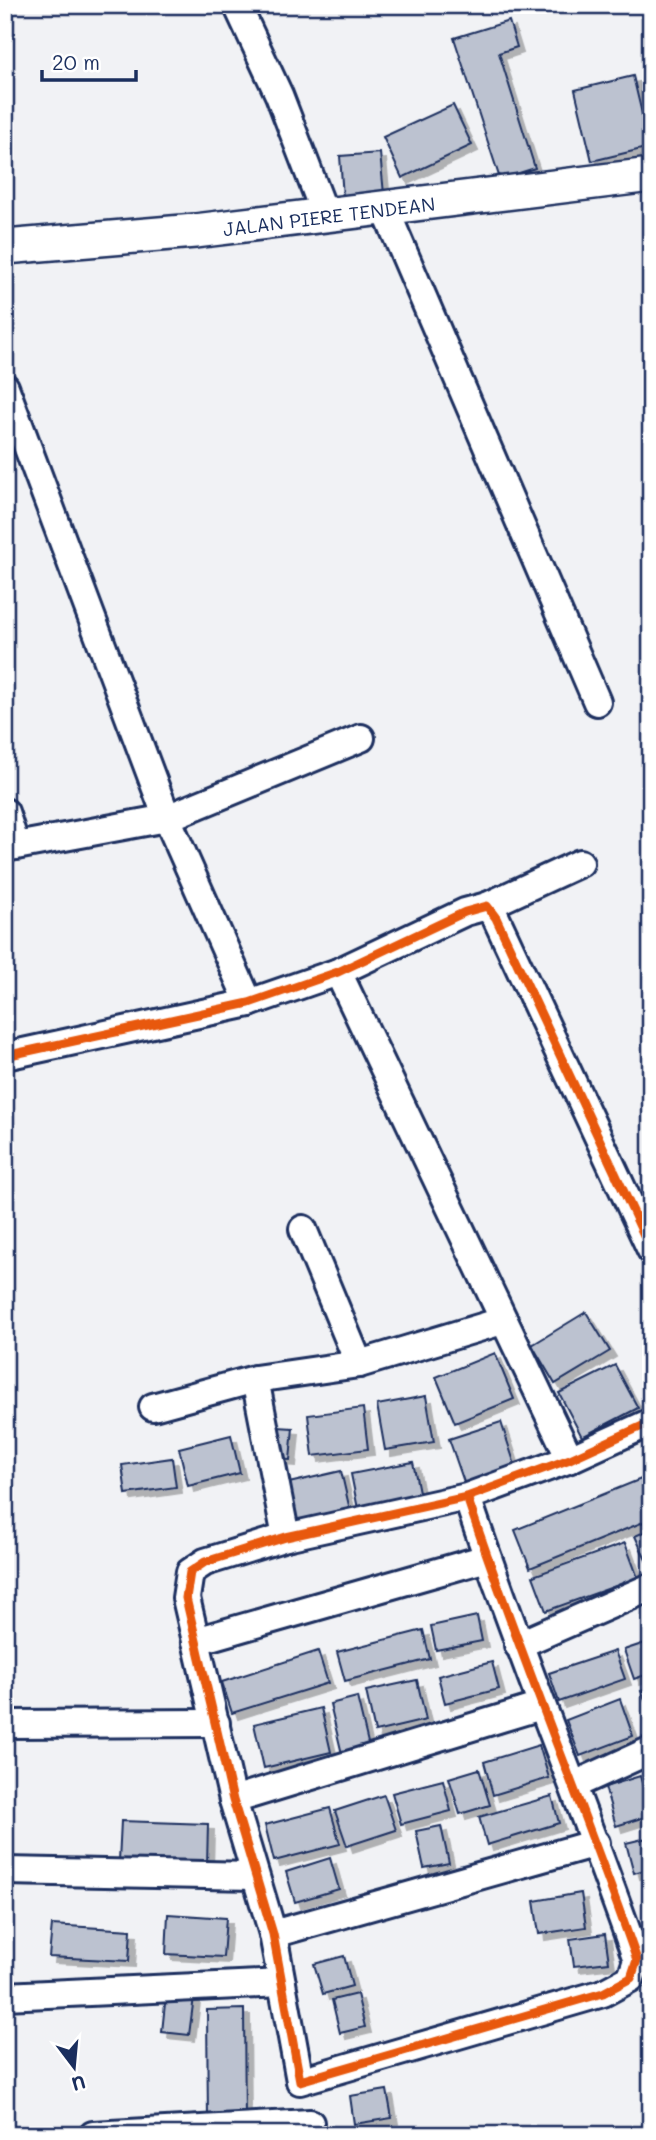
<svg xmlns="http://www.w3.org/2000/svg" width="656" height="2140" viewBox="0 0 656 2140" font-family="Mali,sans-serif">
	<style>
		.building { fill: #bcc2d0; stroke: #1b2f5e; stroke-width: 2; filter: url(#shadow) }
		.lines { fill: none; stroke-linecap: round; stroke-linejoin: round }
		.minor-casing { stroke: #1b2f5e; stroke-width: 32 }
		.tertiary-casing { stroke: #1b2f5e; stroke-width: 38 }
		.minor { stroke: #fff; stroke-width: 26 }
		.tertiary { stroke: #fff; stroke-width: 33 }
		.cycleway-casing { stroke: #fff; stroke-width: 13 }
		.cycleway { stroke: #e8590c; stroke-width: 9 }
		.labels { text-anchor: middle; dominant-baseline: central; stroke-width: 5; stroke-linejoin: round; paint-order: stroke }
		.street-label { font-size: 19px; fill: #1b2f5e; stroke: #fff }
	</style>
	<defs>
		<filter id="shadow"><feDropShadow dx="6" dy="6" stdDeviation="0" flood-color="#0004"/></filter>
	</defs>
	<rect width="100%" height="100%" fill="#f1f2f5"/>
	<filter id="ink" filterUnits="userSpaceOnUse"><feTurbulence type="fractalNoise" baseFrequency=".0143" numOctaves="2"/><feDisplacementMap in="SourceGraphic" scale="14" xChannelSelector="R" yChannelSelector="G"/><feConvolveMatrix kernelMatrix="1 2 1 2 8 2 1 2 1" color-interpolation-filters="sRGB"/></filter>
	<g filter="url(#ink)">
		<g class="building">
			<path d="M509,21L517,47L499,53L535,168L500,179L454,38Z"/>
			<path d="M633,76L650,147L592,161L575,90Z"/>
			<path d="M453,105L472,145L402,178L383,137Z"/>
			<path d="M380,153L384,194L343,197L340,156Z"/>
			<path d="M586,1312L610,1351L555,1384L532,1345Z"/>
			<path d="M495,1353L514,1399L455,1423L436,1377Z"/>
			<path d="M615,1365L638,1408L582,1437L559,1393Z"/>
			<path d="M426,1396L434,1442L385,1450L377,1405Z"/>
			<path d="M363,1408L368,1449L313,1456L308,1415Z"/>
			<path d="M501,1422L516,1468L465,1485L449,1439Z"/>
			<path d="M261,1426L293,1428L290,1460L259,1458Z"/>
			<path d="M231,1435L240,1473L188,1486L179,1448Z"/>
			<path d="M172,1458L176,1487L126,1494L122,1465Z"/>
			<path d="M413,1462L420,1497L358,1509L351,1474Z"/>
			<path d="M341,1471L350,1510L286,1525L276,1486Z"/>
			<path d="M651,1475V1519L530,1568L515,1530Z"/>
			<path d="M651,1529V1569H650L635,1536Z"/>
			<path d="M625,1543L638,1578L546,1611L533,1576Z"/>
			<path d="M477,1616L482,1641L436,1650L431,1626Z"/>
			<path d="M423,1630L430,1659L345,1681L337,1652Z"/>
			<path d="M651,1641V1673L634,1679L624,1650Z"/>
			<path d="M318,1651L328,1683L232,1713L222,1682Z"/>
			<path d="M615,1651L625,1679L559,1702L549,1673Z"/>
			<path d="M492,1662L499,1689L445,1703L438,1676Z"/>
			<path d="M417,1680L426,1720L375,1732L366,1691Z"/>
			<path d="M651,1687V1714L641,1691Z"/>
			<path d="M357,1697L369,1747L342,1754L330,1704Z"/>
			<path d="M620,1699L633,1736L580,1756L566,1720Z"/>
			<path d="M321,1708L331,1752L264,1768L254,1724Z"/>
			<path d="M539,1745L549,1778L493,1795L484,1762Z"/>
			<path d="M479,1769L490,1805L460,1814L449,1778Z"/>
			<path d="M640,1776L651,1815L616,1826L605,1787Z"/>
			<path d="M443,1780L451,1811L401,1824L392,1793Z"/>
			<path d="M384,1795L396,1830L347,1846L335,1811Z"/>
			<path d="M552,1796L559,1823L487,1845L479,1817Z"/>
			<path d="M330,1808L340,1844L274,1861L265,1825Z"/>
			<path d="M121,1821L208,1824L207,1865L119,1861Z"/>
			<path d="M441,1826L449,1863L424,1868L416,1831Z"/>
			<path d="M651,1837V1868L634,1873L626,1843Z"/>
			<path d="M330,1858L339,1889L295,1902L286,1872Z"/>
			<path d="M581,1893L586,1927L539,1934L534,1901Z"/>
			<path d="M168,1914L226,1918L223,1957L166,1954Z"/>
			<path d="M52,1925L131,1930L129,1961L49,1957Z"/>
			<path d="M605,1934L609,1962L574,1966L570,1939Z"/>
			<path d="M344,1956L352,1986L323,1994L314,1964Z"/>
			<path d="M166,1994L194,1997L189,2035L162,2032Z"/>
			<path d="M357,1994L365,2027L340,2033L332,2000Z"/>
			<path d="M244,2009L245,2121H208L207,2010Z"/>
			<path d="M387,2090L392,2118L354,2124L350,2096Z"/>
		</g>
		<g class="lines">
			<defs>
				<g id="minor">
					<path d="M237,5L279,95L326,217"/>
					<path d="M385,209L597,702"/>
					<path d="M5,387L167,818L249,1003"/>
					<path d="M5,812L16,846"/>
					<path d="M5,848L167,818L361,738"/>
					<path d="M487,906L580,863"/>
					<path d="M338,972L570,1459"/>
					<path d="M5,1056L249,1003L338,972L465,912L487,906L496,918L651,1250"/>
					<path d="M303,1229L359,1364"/>
					<path d="M255,1379L286,1537"/>
					<path d="M153,1407L255,1379L359,1364L502,1321"/>
					<path d="M467,1497C519,1654 583,1805 637,1960L631,1978L603,1993L300,2081L273,1934L233,1800L186,1598L190,1572L205,1562L286,1537L467,1497L570,1459L651,1422"/>
					<path d="M196,1641L487,1558"/>
					<path d="M518,1645L651,1587"/>
					<path d="M5,1724L216,1723"/>
					<path d="M574,1785L651,1750"/>
					<path d="M233,1800L541,1706"/>
					<path d="M5,1871L255,1876"/>
					<path d="M273,1934L596,1843"/>
					<path d="M5,1996L282,1983"/>
					<path d="M93,2135L310,2123"/>
				</g>
				<path id="tertiary" d="M5,247L195,231L651,175"/>
			</defs>
			<use href="#minor" class="minor-casing"/>
			<use href="#tertiary" class="tertiary-casing"/>
			<use href="#minor" class="minor"/>
			<use href="#tertiary" class="tertiary"/>
			<defs>
				<g id="cycleway">
					<path d="M5,1056L249,1003L338,972L465,912L487,906L496,918L651,1250"/>
					<path d="M467,1497C519,1654 583,1805 637,1960L631,1978L603,1993L300,2081L273,1934L233,1800L186,1598L190,1572L205,1562L286,1537L467,1497L570,1459L651,1422"/>
				</g>
			</defs>
			<use href="#cycleway" class="cycleway-casing"/>
			<use href="#cycleway" class="cycleway"/>
		</g>
	</g>
	<g class="labels">
		<g class="street-label">
			<text transform="translate(329 216) rotate(-7)">JALAN PIERE TENDEAN</text>
		</g>
	</g>
	<rect width="656" height="2140" fill="none" stroke="#fff" stroke-width="28"/>
	<rect x="14" y="14" width="628" height="2112" fill="none" stroke="#1b2f5e" stroke-width="2.5" filter="url(#ink)"/>
	<g transform="translate(74 2067) rotate(164)" stroke="#ffffff" stroke-width="5" paint-order="stroke">
	<path d="M0-5L12 26L0 18L-12 26Z" fill="#1b2f5e"/>
	<text y="-10" font-size="19" font-weight="bold" text-anchor="middle" fill="#1b2f5e">U</text>
	</g>
	<path d="M42 70v10h94v-10" fill="none" stroke="#1b2f5e" stroke-width="3.5"/>
	<text x="52" y="70" font-size="21" fill="#1b2f5e" stroke="#ffffff" stroke-width="5" paint-order="stroke">20 m</text>
</svg>
